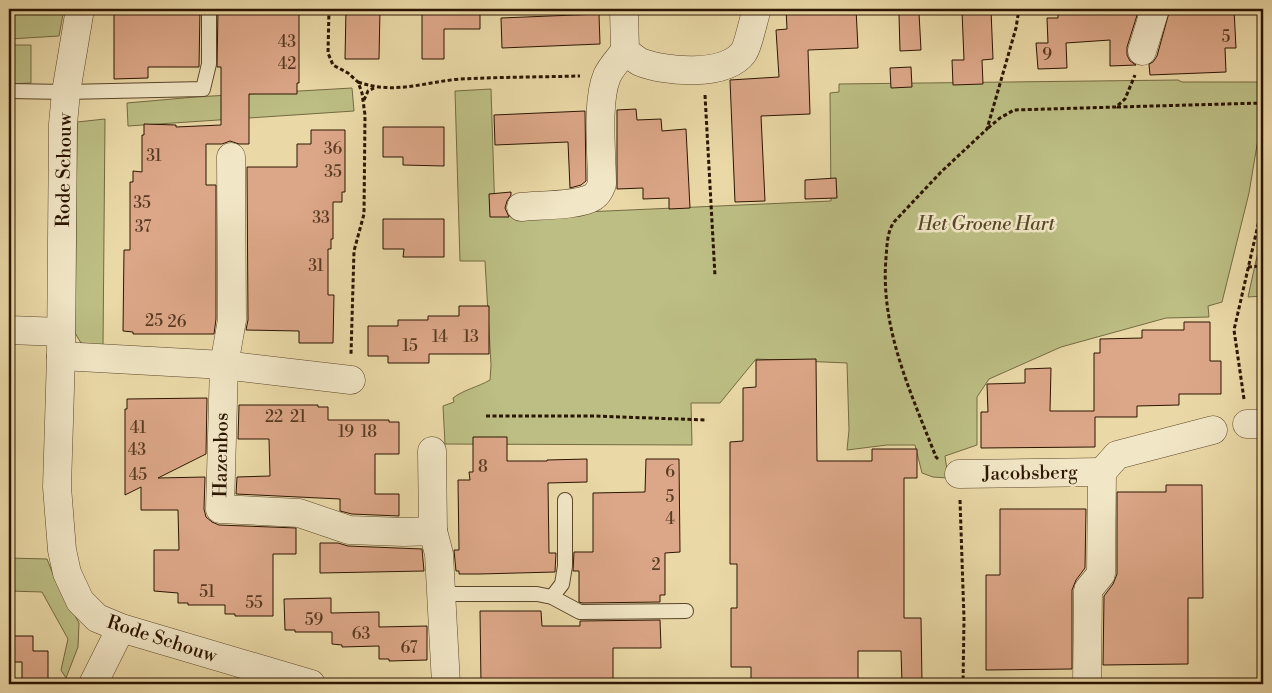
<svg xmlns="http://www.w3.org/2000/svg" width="1272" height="693" viewBox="0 0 1272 693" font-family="'Libre Bodoni',serif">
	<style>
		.green { fill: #bcbe84; stroke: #746a42 }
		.building { fill: #dca788; stroke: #2c1500 }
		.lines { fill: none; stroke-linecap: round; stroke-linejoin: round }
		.lane-casing { stroke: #5c462a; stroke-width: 16 }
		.street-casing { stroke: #5c462a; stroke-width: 29 }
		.path { stroke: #2c1500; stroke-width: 3; stroke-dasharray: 4 2.5; stroke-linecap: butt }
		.lane { stroke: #f1e6c6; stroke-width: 14 }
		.street { stroke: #f1e6c6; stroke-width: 28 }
		.labels { text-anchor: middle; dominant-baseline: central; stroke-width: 5; stroke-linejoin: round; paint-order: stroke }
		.number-label { font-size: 16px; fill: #583a22 }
		.street-label { font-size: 19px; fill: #2c1500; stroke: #f1e6c6 }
		.park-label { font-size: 19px; font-style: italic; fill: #574828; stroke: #f1e6c6 }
	</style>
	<rect width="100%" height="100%" fill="#ead9a7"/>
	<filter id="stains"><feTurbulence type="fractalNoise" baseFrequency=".004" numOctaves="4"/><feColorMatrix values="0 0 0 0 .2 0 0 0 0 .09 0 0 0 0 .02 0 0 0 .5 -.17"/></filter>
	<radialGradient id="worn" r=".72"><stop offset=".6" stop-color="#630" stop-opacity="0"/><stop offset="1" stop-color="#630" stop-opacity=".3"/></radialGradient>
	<g class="green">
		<path d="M9,9H64L59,36L9,39Z"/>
		<path d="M9,45H31V83L9,84Z"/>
		<path d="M1178,80L1182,82H1262L1259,133L1249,193L1222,302L1208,306L1209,317L1166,318L1061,347L989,379L977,397V445L945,456L948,478L933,477L922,473L915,445H887L847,450L849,430L847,363L756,359L720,403H691L692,445L445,444L443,406L454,402L453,398C463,390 478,387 490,380L491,365L485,261H460L455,91L491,89L495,216L831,201L830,93L839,92V84Z"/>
		<path d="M352,88L354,111L128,126L127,103L195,97Z"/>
		<path d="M105,119L103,347L81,343L75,333L77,122Z"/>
		<path d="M1263,229V296L1248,297Z"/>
		<path d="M9,558L47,559L55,579L79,623L78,647L66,678L61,670L68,639L42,592L9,591Z"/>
	</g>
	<g class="building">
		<path d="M114,9H200L199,67H148V78L114,79Z"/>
		<path d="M218,9H299V83H297V94H249V144H239L230,141L222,144H206V185H216V319L214,334H133V332L123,331L124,250H130V182H133V171L142,172V135H144V124L176,125V127L221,125V67H217Z"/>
		<path d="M346,9H380L379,59H345Z"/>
		<path d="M422,9H480V29H444V59H422Z"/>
		<path d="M786,9H856L858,48L808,50L810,114L761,116L765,201L735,202L730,80L779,77L776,30L787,29Z"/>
		<path d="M1058,9H1139L1127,47V55L1130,61L1136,65L1110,66V40L1066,43L1067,68L1038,69L1036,43H1048L1047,18H1058Z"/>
		<path d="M1170,9H1234L1236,48H1225L1226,72L1150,75L1149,64L1153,62L1157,56Z"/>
		<path d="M991,10L993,59L982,60L983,84L953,85L952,60H964L962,11Z"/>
		<path d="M919,13L921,50L900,51L899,14Z"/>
		<path d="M599,14L600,44L502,48L501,18Z"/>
		<path d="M911,67L912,87L891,88L890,68Z"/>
		<path d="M636,109L637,120L661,119L662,131L686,129L690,208L669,209V198L643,199V188L617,189V110Z"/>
		<path d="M585,111L586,181L581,185L570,188L568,142L495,145L494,115Z"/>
		<path d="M383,127H444V166L403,165V157H383Z"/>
		<path d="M311,130H345V192H342V202H333V239H331V249H328V295H334L333,343H299V331L246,330L248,320L247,167H297V144H311Z"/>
		<path d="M836,178L837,198L805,199V180Z"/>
		<path d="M511,192V195L507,201L505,208L509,217H490L489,194Z"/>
		<path d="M383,219H444V257H403L404,249H383Z"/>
		<path d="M459,306H489V354H429V363H388V356H368V326H398V320H428V316H459Z"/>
		<path d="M1184,322H1210V361H1221V394H1179V405L1137,406V417H1095V447L981,448V412H988L987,384L1025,383V369L1051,368L1050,411H1094V353H1100V339L1142,338V330H1184Z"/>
		<path d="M816,359L817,461H872V449H917V478H904V618H921L922,684H902L901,651H858V684H751V667H731V608H737V564H730V442L743,441V388L756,387V360Z"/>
		<path d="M207,398L206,454L158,478L205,477L204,509L206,517L212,522L219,525L296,528V554H273V616H235V614H225V605H188V603H178V593L154,591V550H179L178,510H141V487L125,495V409H127V399Z"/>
		<path d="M239,405H318V407H328V420H389V422H399V454H375V494H399V516L352,514L340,511V499L236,494L237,477L270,476L269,439H238Z"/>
		<path d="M473,437H507V461H547V460L587,459V482L548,483L549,553H556L555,572L480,574H459V571H456L454,550H459L458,480H470L469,472H473Z"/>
		<path d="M646,459H679L680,552L665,553V595H660V602L582,603L579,602V571H573L574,552H593V493L645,492Z"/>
		<path d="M1166,485H1202L1203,598H1188V664L1103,665L1104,596L1113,584L1117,574V492H1166Z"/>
		<path d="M1000,509H1086L1085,568L1076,580L1072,590V669L986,670V575H1000Z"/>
		<path d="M320,543H338L348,546L422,549L424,571L320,573Z"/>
		<path d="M331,598V613L379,612V627L427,626V660L389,661V659H379V646L342,647V645L332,644V632H295V630H285L284,599Z"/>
		<path d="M480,611H541L542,626H580V621L660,620L661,648H613V684H481Z"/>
		<path d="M11,636H33V651H48V684H22V662H11Z"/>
	</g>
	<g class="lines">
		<defs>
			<g id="lane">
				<path d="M9,91L66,92L203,89L209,64V9"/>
				<path d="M442,594H537L552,597L580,612L686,611"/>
				<path d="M552,597L562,584L565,566V500"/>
			</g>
			<g id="street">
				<path d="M80,9L66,92L63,124L61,356L57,487L62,550L67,573L80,601L97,618L121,628L311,684"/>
				<path d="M624,9L625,51C629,54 635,59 640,62C665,72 725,77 743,53C748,47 754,17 757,9"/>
				<path d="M1142,51L1155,9"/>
				<path d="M231,157L232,320L224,365L220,509L299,513L349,530L404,532L433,531L439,554L446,684"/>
				<path d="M521,207C538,205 579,206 593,197C598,194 600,189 602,184C602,155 596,102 607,76C611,67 619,59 625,51"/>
				<path d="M9,330L61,332"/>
				<path d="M61,356L224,365L351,380"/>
				<path d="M1247,424H1263"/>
				<path d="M432,451L433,531"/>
				<path d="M959,474L1102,472"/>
				<path d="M93,684L121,628"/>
				<path d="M1087,684L1088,590L1101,574L1102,472L1117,455L1213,430"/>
			</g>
		</defs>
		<use href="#lane" class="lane-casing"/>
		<use href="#street" class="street-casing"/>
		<g class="path">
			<path d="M329,9L328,53L333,65L348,73L358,82L362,93L365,115L364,214L354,251L351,354"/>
			<path d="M358,82C395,95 424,82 460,79C500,77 540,77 580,76"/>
			<path d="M705,95L715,276"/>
			<path d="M364,100L368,91L374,88"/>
			<path d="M1117,107L1263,103"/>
			<path d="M988,128L1000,118L1014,110L1116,107L1125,99L1135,75"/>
			<path d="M1248,267L1263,266"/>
			<path d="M1244,399L1234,330L1263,203"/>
			<path d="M486,416H593L707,420"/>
			<path d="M938,459L936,457C911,393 880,328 886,258C887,246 887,232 894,222L941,172L987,129L1016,28L1019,9"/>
			<path d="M960,500L964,619L963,684"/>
		</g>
		<use href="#lane" class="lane"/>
		<use href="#street" class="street"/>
	</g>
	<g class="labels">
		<g class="number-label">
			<text x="1226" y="37">5</text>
			<text x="287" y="42">43</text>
			<text x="1047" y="55">9</text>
			<text x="287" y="64">42</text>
			<text x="333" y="149">36</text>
			<text x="154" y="156">31</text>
			<text x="333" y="172">35</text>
			<text x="142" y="203">35</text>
			<text x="321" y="218">33</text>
			<text x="143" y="227">37</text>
			<text x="316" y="266">31</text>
			<text x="154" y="321">25</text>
			<text x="177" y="322">26</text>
			<text x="440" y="337">14</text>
			<text x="471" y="337">13</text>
			<text x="410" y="346">15</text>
			<text x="274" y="417">22</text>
			<text x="298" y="417">21</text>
			<text x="138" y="428">41</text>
			<text x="346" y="432">19</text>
			<text x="369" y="432">18</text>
			<text x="137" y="450">43</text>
			<text x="483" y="467">8</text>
			<text x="670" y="472">6</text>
			<text x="138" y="475">45</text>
			<text x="670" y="497">5</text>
			<text x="670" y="519">4</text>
			<text x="656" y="565">2</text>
			<text x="207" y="592">51</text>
			<text x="254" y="603">55</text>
			<text x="314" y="620">59</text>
			<text x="361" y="634">63</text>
			<text x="409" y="648">67</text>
		</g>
		<g class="street-label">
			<text transform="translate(64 170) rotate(-89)">Rode Schouw</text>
			<text transform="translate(221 455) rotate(-89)">Hazenbos</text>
			<text transform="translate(1030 473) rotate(-1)">Jacobsberg</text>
			<text transform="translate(162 639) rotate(18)">Rode Schouw</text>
		</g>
		<g class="park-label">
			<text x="986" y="224">Het Groene Hart</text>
		</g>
	</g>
	<rect width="1272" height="693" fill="none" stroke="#ead9a7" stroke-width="30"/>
	<rect x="10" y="10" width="1252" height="673" fill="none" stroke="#2c1500" stroke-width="2.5"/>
	<rect x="15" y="15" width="1242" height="663" fill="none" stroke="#2c1500"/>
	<rect width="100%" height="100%" filter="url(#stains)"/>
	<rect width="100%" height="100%" fill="url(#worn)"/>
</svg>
